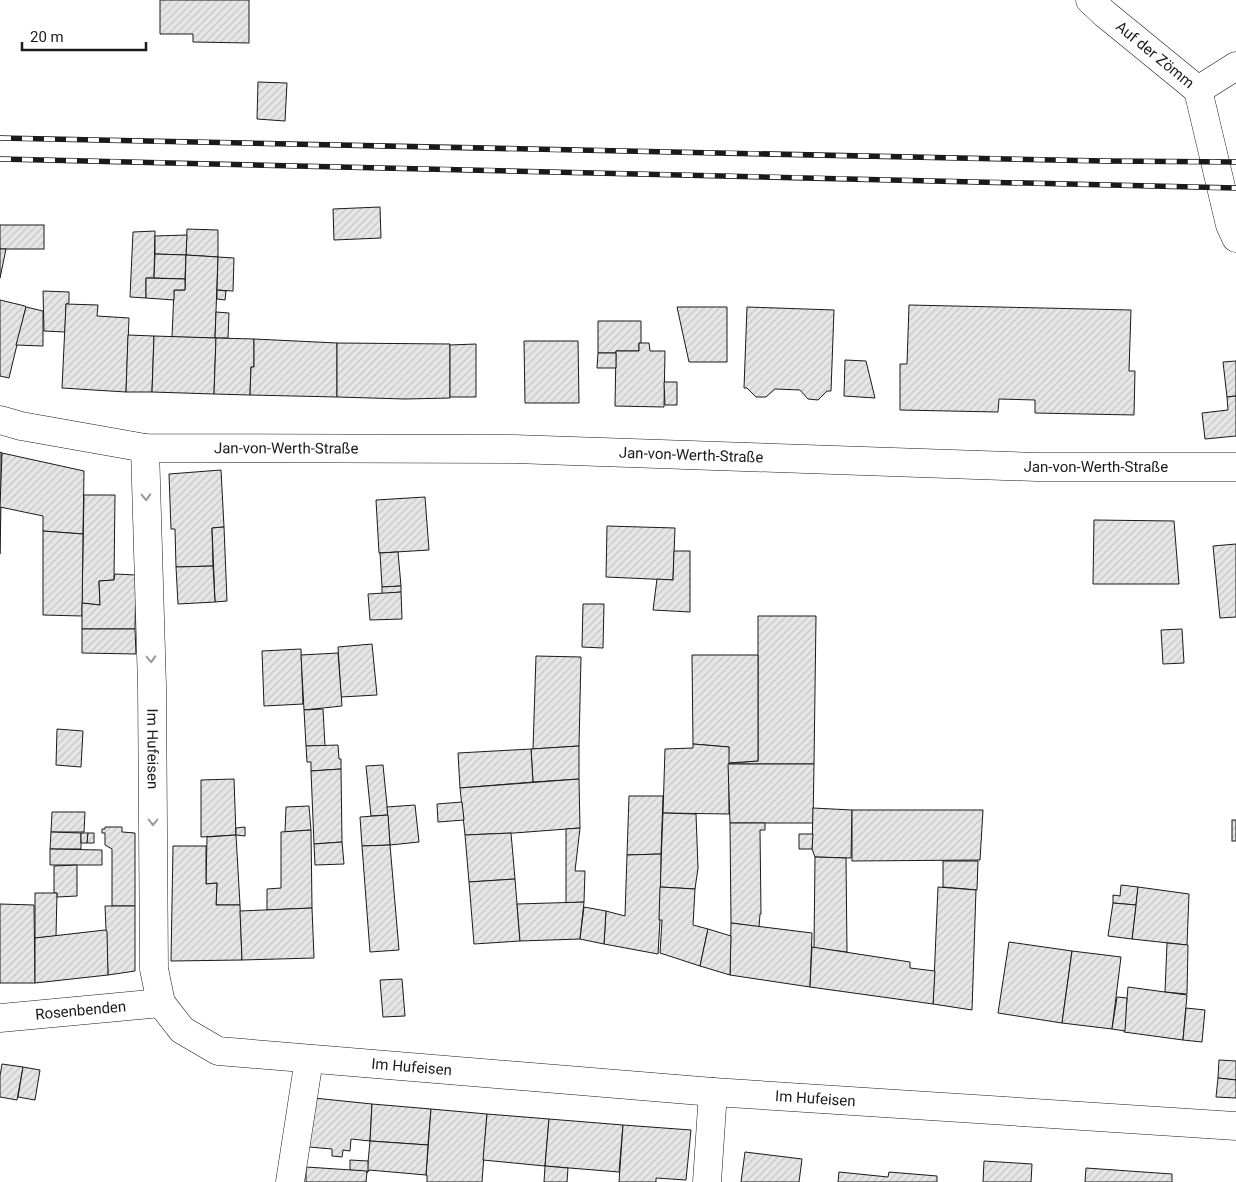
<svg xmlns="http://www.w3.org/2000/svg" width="1236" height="1182" viewBox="0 0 1236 1182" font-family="Roboto,sans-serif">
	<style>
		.building { fill: url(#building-hatch); stroke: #1a1a1a }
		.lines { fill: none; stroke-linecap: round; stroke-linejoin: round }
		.minor-casing { stroke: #1a1a1a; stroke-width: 29 }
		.major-casing { stroke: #1a1a1a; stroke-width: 29 }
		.minor { stroke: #fff; stroke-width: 28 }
		.major { stroke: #fff; stroke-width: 28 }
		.rail-casing { stroke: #1a1a1a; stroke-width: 5.5 }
		.rail { stroke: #fff; stroke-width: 4; stroke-dasharray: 11; stroke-linecap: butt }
		.oneway { stroke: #989898 }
		.labels { text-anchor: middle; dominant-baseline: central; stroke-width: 4; stroke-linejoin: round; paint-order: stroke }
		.street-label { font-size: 15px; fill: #1a1a1a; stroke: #fff }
	</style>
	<defs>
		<pattern id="building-hatch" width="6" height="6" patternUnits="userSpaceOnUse" patternTransform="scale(1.25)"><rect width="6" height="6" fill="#e6e6e6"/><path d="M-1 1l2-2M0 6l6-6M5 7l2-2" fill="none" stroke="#c5c5c5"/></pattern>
	</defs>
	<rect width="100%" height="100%" fill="#fff"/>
	<g class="building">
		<path d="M160,0H249V43L193,42V34H160Z"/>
		<path d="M258,82L287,83L285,121L257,119Z"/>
		<path d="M380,207L381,238L334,240L333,209Z"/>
		<rect x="0" y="225" width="44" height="24"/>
		<path d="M187,229L218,230V257L186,255Z"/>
		<path d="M155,231L154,278H146V298L130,297L133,232Z"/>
		<path d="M187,235L186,255L155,254V236Z"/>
		<path d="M0,249H6L0,278Z"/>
		<path d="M155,254L186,255L185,279L154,278Z"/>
		<path d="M186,255L218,257L215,338L172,337L174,290H185Z"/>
		<path d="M218,257L234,258L233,291L217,290Z"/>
		<path d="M146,278L185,279V290H174V300L146,298Z"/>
		<path d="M217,290L226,291L225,300L217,299Z"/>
		<path d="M43,291L69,292V303L66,304L65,332L44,331Z"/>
		<path d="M0,300L25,306L26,307L9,378L0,376Z"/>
		<path d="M66,304L98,305L97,316L129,318L126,392L62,388Z"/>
		<path d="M909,305L1131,310L1129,371H1135L1134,415L1035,413V400L999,399L998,412L900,410V364H907Z"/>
		<path d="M26,307L43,311V346L16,345Z"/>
		<path d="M677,307H727V362H689Z"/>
		<path d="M747,307L834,310L831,391H827L818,400L808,399L800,390L775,389L766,397H756L747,388H744Z"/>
		<path d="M216,312L229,313L228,338H215Z"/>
		<path d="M598,321H641V343H639V351H616V353H598Z"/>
		<path d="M128,335L154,336L152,392H126Z"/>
		<path d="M154,336L216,338L214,394L152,392Z"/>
		<path d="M216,338L254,339V367H251L250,395L214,394Z"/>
		<path d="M254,339L337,343V397L250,395L251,367H254Z"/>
		<path d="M524,341H578L579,403H525Z"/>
		<path d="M337,343L450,344V398L405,399L337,397Z"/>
		<path d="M639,343H649L650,351H665L664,407L615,406L616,351H639Z"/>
		<path d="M476,344V397H450V345Z"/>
		<path d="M598,353H616V368H597Z"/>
		<path d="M845,360L866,361L875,398L844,396Z"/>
		<path d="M1236,361V396L1227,397L1223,362Z"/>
		<path d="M664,382H677V405H665Z"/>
		<path d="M1236,396V436L1205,439L1202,413L1228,410L1227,397Z"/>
		<path d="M0,452L2,453L0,554Z"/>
		<path d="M2,453L84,471L83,534L43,531V516L0,507Z"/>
		<path d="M221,470L224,527L212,528L213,566L176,567L175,529H171L169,474Z"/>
		<path d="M84,495H115L114,580L99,581L100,605L82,603Z"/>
		<path d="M425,497L429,550L379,553L376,500Z"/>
		<path d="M1094,520L1174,521L1179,584H1093Z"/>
		<path d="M607,526L675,528L673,580L606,577Z"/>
		<path d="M224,527L227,601L215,602L212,528Z"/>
		<path d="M43,531L83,534L82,616L43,615Z"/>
		<path d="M1236,544V617L1220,618L1213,546Z"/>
		<path d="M674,551H690V612L653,610L657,579L673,580Z"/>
		<path d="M398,552L401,586L382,587L380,553Z"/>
		<path d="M213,566L215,602L178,604L176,567Z"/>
		<path d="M115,574L136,575L135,629H82V603L100,605L99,581L114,580Z"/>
		<path d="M401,586V592L382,594V587Z"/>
		<path d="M401,592L402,619L370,620L368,594Z"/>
		<path d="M583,604H604L603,648L582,647Z"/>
		<path d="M758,616H816L814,764H728V763L758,761Z"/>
		<path d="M82,629H135L136,654L82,653Z"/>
		<path d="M1182,629L1184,663L1163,664L1161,630Z"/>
		<path d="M372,644L377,695L341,697L338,647Z"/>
		<path d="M301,649L303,704L264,706L262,651Z"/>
		<path d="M338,653L342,706L304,710L301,655Z"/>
		<path d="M692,655H758V761L728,763L729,747L693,744Z"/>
		<path d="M536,656L581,657L579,746L533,749Z"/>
		<path d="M323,709L325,746H306L304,710Z"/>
		<path d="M57,729L83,731L81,767L56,765Z"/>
		<path d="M693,744L729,747V814L663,813L665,749L693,748Z"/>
		<path d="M338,745L339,759H341V769L311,771V762H307L306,746Z"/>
		<path d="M579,746V779L533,782L531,749Z"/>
		<path d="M531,749L533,782L460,788L458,753Z"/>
		<path d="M728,764H814L813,823H730Z"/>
		<path d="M383,765L388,815L371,816L366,766Z"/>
		<path d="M341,769L342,842L314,844L311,771Z"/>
		<path d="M234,779L236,835L201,837V780Z"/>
		<path d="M579,779L580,828L514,833L465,835L460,788Z"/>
		<path d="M629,796H663L661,854L627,855Z"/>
		<path d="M462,802L464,820L438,822L437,804Z"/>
		<path d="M415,805L419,842L390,845L387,807Z"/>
		<path d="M309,806L311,830L285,832L286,807Z"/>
		<path d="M813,808L852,810L851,858L815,857L812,849Z"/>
		<path d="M852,810H983L980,860L852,861Z"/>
		<path d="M52,812H85L84,832H51Z"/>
		<path d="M663,813L696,814L698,868L695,889L660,887Z"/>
		<path d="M388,815L390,845L362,846L360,817Z"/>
		<rect x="1232" y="820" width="4" height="21"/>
		<path d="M730,823H765V830H760L761,914H760L759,927L731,923Z"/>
		<path d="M105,827H122V832L135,833V906H112V849L105,845V833H102V829H105Z"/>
		<path d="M245,827V836L236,835V828Z"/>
		<path d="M580,828L575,871H585L584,902L566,903V829Z"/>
		<path d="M311,830L312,908L267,910V889L281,888V832Z"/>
		<path d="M51,832L81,833V849H50Z"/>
		<path d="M81,833H88L87,843H81Z"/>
		<path d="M88,833H94V843H87Z"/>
		<path d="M511,833L515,879L469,882L465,835Z"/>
		<path d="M799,834H813L812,849H799Z"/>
		<path d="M236,835L240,905H216L217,883L206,884L207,837Z"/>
		<path d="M342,842L344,864L315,865L314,844Z"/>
		<path d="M390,845L399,950L370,952L362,846Z"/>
		<path d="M173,846H206V884L217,883L216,905H240L242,960L171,961Z"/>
		<path d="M50,849L102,850V865H50Z"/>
		<path d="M661,854L660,920L658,954L604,944L606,911L625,916L627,855Z"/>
		<path d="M815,857L846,858L847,952L814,948Z"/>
		<path d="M943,861H978L977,890L943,887Z"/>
		<path d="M77,865V896L57,897V893H54V866Z"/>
		<path d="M515,879L520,941L474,944L469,882Z"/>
		<path d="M1121,885L1138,887L1136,905L1113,903V895L1120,896Z"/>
		<path d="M660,887L695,889L693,925L708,929L700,966L660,953L662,920H659Z"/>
		<path d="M938,887L976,890L972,1010L933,1004Z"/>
		<path d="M1138,887L1189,894L1187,945L1132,939Z"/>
		<path d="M35,893H57L56,936L35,938Z"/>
		<path d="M584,902L580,939L520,941L517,904Z"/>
		<path d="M1113,903L1136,905L1132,939L1108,936Z"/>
		<path d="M0,904L34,905L35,983H0Z"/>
		<path d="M105,906H135V971L108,975Z"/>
		<path d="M584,907L606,911L604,944L580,939Z"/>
		<path d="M312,908L314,958L242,960L240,911Z"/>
		<path d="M731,923L812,933L810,987L730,975Z"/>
		<path d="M708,929L731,936L730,975L700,966Z"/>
		<path d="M105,930L107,931L108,975L35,983V938Z"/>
		<path d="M1009,942L1072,951L1062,1023L998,1013Z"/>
		<path d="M1167,943L1188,945L1187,994L1165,992Z"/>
		<path d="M812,947L910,962V968L935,971L933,1004L810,987Z"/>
		<path d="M1072,951L1121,957L1112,1029L1062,1023Z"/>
		<path d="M402,979L405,1016L383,1017L380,980Z"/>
		<path d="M1128,987L1187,995L1183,1040L1124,1032Z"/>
		<path d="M1117,997L1127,998L1125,1031L1112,1029Z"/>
		<path d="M1186,1008L1205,1010L1202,1042L1183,1040Z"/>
		<path d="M1219,1060L1236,1061V1080L1218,1078Z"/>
		<path d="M2,1064L23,1067L17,1100L0,1097V1076Z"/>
		<path d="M23,1067L40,1070L35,1100L18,1097Z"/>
		<path d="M1218,1078L1236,1080V1098L1216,1097Z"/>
		<path d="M314,1098L372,1104L370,1141L351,1139L350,1151L343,1150L342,1157L332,1156V1149L309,1147Z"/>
		<path d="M372,1104L431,1109L428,1145L370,1141Z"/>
		<path d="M431,1109L487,1114L482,1182H427V1175H426Z"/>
		<path d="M487,1114L549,1119L545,1166L483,1160Z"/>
		<path d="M549,1119L623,1125L619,1172L545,1166Z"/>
		<path d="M623,1125L691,1130L686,1180L656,1178V1182H619Z"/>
		<path d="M370,1141L428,1145L426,1175L369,1170L367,1173Z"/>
		<path d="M745,1152L802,1159L799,1182H741Z"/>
		<path d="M350,1160L368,1161V1172L350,1170Z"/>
		<path d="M984,1161L1032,1164L1031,1182H983Z"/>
		<path d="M545,1166L568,1168L567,1182H544Z"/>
		<path d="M306,1167L367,1171L366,1182H306Z"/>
		<path d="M1086,1168L1172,1174V1182H1085Z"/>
		<path d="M839,1172L888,1177L889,1172L937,1176V1182H838Z"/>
	</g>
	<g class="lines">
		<defs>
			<g id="minor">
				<path id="s1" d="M1090,0L1105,14L1198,90"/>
				<path d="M1198,90L1230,225L1236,238"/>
				<path d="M1198,90L1236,66"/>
				<path id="s2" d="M145,448L152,686L154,969L161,1003L182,1030L218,1051L713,1092L1236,1126"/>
				<path id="s3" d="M0,1018L161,1003"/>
				<path d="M290,1182L309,1059"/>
				<path d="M707,1182L713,1092"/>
			</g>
			<g id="major">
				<path id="s4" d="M0,420L21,426L145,448L514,449L1036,467H1236"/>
			</g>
		</defs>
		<use href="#minor" class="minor-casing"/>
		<use href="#major" class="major-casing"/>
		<use href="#minor" class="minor"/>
		<use href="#major" class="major"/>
		<defs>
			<g id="rail">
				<path d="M0,138L1104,161L1236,162"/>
				<path d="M0,159L1236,188"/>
			</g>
		</defs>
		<use href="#rail" class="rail-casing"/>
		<use href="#rail" class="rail"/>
	</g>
	<defs><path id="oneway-chevron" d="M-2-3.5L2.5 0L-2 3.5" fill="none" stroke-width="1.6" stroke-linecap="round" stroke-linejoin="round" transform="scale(1.25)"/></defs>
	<g class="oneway">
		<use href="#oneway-chevron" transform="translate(146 497) rotate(88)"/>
		<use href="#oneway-chevron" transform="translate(151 659) rotate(88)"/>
		<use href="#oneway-chevron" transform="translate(153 822) rotate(90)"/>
	</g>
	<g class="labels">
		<g class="street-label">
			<text stroke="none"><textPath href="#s1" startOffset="85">Auf der Zömm</textPath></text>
			<text stroke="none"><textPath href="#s4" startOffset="289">Jan-von-Werth-Straße</textPath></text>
			<text stroke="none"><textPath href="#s4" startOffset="694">Jan-von-Werth-Straße</textPath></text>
			<text stroke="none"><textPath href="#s4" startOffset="1099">Jan-von-Werth-Straße</textPath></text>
			<text stroke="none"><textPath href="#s2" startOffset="301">Im Hufeisen</textPath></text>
			<text stroke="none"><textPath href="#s3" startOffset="81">Rosenbenden</textPath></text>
			<text stroke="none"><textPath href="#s2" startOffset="826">Im Hufeisen</textPath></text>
			<text stroke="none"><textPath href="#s2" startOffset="1231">Im Hufeisen</textPath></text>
		</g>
	</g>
	<path d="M22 42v8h124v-8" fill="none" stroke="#1a1a1a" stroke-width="2.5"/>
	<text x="30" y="42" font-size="15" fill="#1a1a1a" stroke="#ffffff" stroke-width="4" paint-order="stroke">20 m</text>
</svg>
